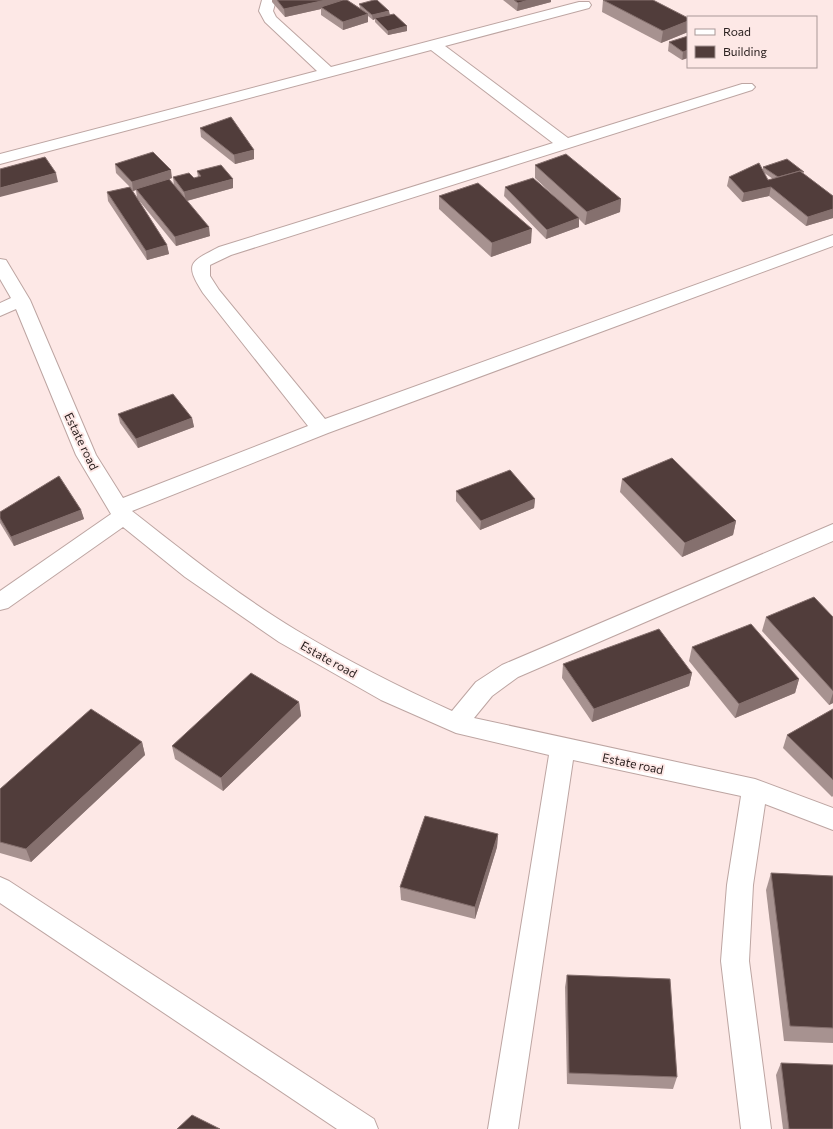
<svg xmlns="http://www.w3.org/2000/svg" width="833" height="1129" viewBox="0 0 833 1129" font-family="Commissioner,sans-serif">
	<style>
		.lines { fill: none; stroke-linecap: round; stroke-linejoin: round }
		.minor-casing { stroke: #bda5a2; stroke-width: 2 }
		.minor { fill: #fff; fill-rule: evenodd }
		.wall { fill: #a79290; fill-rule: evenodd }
		.shaded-wall { fill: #85706e }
		.building { fill: #513d3b; stroke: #85706e }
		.labels { text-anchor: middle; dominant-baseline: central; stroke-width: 4; stroke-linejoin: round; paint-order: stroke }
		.street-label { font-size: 12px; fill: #2b2120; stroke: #fde8e6 }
	</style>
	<rect width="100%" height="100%" fill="#fde8e6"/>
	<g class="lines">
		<defs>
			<g id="minor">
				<path d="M262,0H276L273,11L276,17L331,67L579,2H589L591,5L589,8L445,46L568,138L742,84H752L755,87L752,90L231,255L210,265V276L219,290L325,419L833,235V246L328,433L132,511C184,552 238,595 296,630C346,660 399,687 452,711L476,682L502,665L833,524V541L518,677L492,696L474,718L755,779L833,808V830L765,804L753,885L749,961L771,1129H741L721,961L727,885L741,796L573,760L518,1129H488L549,755L456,733L381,700L279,642L185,577L123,527L8,608L0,610V591L111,514L76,455L16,309L0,316V303L11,298L0,279V259L6,260L30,300L96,455L123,498L308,426L203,293C184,263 190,262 219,247L553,143L431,50L0,164V154L317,71L265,22L259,11Z"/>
				<path d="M0,877L9,881L374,1119L378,1129H337L0,903Z"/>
			</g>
		</defs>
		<use href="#minor" class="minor-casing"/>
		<use href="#minor" class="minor"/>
	</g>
	<g class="wall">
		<path d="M272,0H347L360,8L359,4L390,15L407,26V31L388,35L375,22V19L373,20L368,16V22L343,30L321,15V9L285,17L272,2Z"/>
		<path d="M503,0H551V2L517,11Z"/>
		<path d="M603,0L688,18V32L661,43L602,12Z"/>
		<path d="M688,36L682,60L668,51L669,42Z"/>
		<path d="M200,128L254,159L235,164L201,137Z"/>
		<path d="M115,164L172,178L167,180L174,186L173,177L194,178L198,177L197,171L233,188L187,201L210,236L176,246L137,198L136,190L133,191L132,190L167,245L169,254L147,260L108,201L107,192L130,187L116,173Z"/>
		<path d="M535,165L621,199L620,212L585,225L579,219V227L546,239L504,196L505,187L555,197L535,178Z"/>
		<path d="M763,167L804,174L833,196V218L806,226L769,196L742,202L727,186L729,177L763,171ZM763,172L773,179L768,180Z"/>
		<path d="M439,196L531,243L491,257L439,209Z"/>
		<path d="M118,414L192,418L194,427L138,448L120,423Z"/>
		<path d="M622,479L736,521L733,535L682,557L620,492Z"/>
		<path d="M456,491L535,499L534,508L480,530L456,501Z"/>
		<path d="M81,510L84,519L14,546L0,523V512Z"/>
		<path d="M766,617H833V703L829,705L762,631Z"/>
		<path d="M692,647L799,679L795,693L735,718L689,661Z"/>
		<path d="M563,664L692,673L689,686L592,722L562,678Z"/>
		<path d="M299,702L301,716L223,791L175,759L172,746Z"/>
		<path d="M833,709V796L832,797L783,748L787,735Z"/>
		<path d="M142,742L145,755L31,862L0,853V789Z"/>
		<path d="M498,834L497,847L475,919L401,900L400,887Z"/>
		<path d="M771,873L833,876V1043L784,1041L766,890Z"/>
		<path d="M567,975L677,1077L673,1089L567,1084L565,987Z"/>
		<path d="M781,1063L833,1129H783L776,1075Z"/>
	</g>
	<g class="shaded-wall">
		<path d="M326,0H344L321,7V9L285,17L284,9Z"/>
		<path d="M529,0H551V2L517,11L518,3Z"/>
		<path d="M389,11L390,15L375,18V19L373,20L372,15Z"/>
		<path d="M368,14V22L343,30V22Z"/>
		<path d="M688,21V32L661,43L663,31Z"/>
		<path d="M407,26V31L388,35V31Z"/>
		<path d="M688,50V58L682,60L683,52Z"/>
		<path d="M254,150V159L235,164L234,155Z"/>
		<path d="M171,170L172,178L133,191L132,182Z"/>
		<path d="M56,173L58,182L0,197V188Z"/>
		<path d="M233,179V188L186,201L184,192Z"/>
		<path d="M771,187L769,196L742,202L744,193Z"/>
		<path d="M621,199L620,212L585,225L587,212Z"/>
		<path d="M833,209V218L806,226L808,217Z"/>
		<path d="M579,218V227L546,239L547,230Z"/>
		<path d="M209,227L210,236L176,246L175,237Z"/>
		<path d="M532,229L531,243L491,257L492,243Z"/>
		<path d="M167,245L169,254L147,260L146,251Z"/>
		<path d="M192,418L194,427L138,448L136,439Z"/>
		<path d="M535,499L534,508L480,530L481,521Z"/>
		<path d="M81,510L84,519L14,546L11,537Z"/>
		<path d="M736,521L733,535L682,557L685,543Z"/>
		<path d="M692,673L689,686L592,722L594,709Z"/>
		<path d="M799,679L795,693L735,718L739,704Z"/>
		<path d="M833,693V703L829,705Z"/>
		<path d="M299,702L301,716L223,791L221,778Z"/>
		<path d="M142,742L145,755L31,862L26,849Z"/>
		<path d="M498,834L497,847L475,919V907Z"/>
	</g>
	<g class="building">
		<path d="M277,0H326L284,9Z"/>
		<path d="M343,0H347L368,14L343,22L321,7Z"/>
		<path d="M374,0H377L389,11L372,15L359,4Z"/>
		<path d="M514,0H529L518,3Z"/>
		<path d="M603,0H653L688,18V21L663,31Z"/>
		<path d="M394,14L407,26L388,31L375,18Z"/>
		<path d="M688,36V50L683,52L669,42Z"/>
		<path d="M231,117L254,150L234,155L200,128Z"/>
		<path d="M153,152L171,170L132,182L115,164Z"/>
		<path d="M566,154L621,199L587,212L535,165Z"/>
		<path d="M45,157L56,173L0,188V169Z"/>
		<path d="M787,159L804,172H803L800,171L778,177L763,167Z"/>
		<path d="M759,163L768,180L800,171L833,196V209L808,217L771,187L744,193L729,177Z"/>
		<path d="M221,165L233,179L184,192L173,177L189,173L194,178L201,176L197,171Z"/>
		<path d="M533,178L579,218L547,230L505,187Z"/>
		<path d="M169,179L209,227L175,237L136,189Z"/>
		<path d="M478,183L532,229L492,243L439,196Z"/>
		<path d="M130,187L167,245L146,251L107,192Z"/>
		<path d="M173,394L192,418L136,439L118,414Z"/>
		<path d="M672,458L736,521L685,543L622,479Z"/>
		<path d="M510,470L535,499L481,521L456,491Z"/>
		<path d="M59,476L81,510L11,537L0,518V512Z"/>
		<path d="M814,597L833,617V691L766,617Z"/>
		<path d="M751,624L799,679L739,704L692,647Z"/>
		<path d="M659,629L692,673L594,709L563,664Z"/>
		<path d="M251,673L299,702L221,778L172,746Z"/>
		<path d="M91,709L142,742L26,849L0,842V789Z"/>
		<path d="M833,709V780L787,735Z"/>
		<path d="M425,816L498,834L475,907L400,887Z"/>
		<path d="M771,873L833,876V1028L790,1026Z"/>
		<path d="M567,975L670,979L677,1077L569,1073Z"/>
		<path d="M781,1063L833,1065V1129H789Z"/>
		<path d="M192,1115L220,1129H177Z"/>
	</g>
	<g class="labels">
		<g class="street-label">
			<text transform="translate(82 441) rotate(64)">Estate road</text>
			<text transform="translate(329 659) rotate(29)">Estate road</text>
			<text transform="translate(633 763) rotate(12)">Estate road</text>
		</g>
	</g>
	<rect x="687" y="16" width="130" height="52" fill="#fde8e6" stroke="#a99897"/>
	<rect x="695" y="29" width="20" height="6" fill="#ffffff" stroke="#a99897"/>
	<text x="723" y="36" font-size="12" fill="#2b2120">Road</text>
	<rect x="695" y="46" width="20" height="12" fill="#513d3b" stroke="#a99897"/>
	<text x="723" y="56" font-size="12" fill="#2b2120">Building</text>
</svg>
